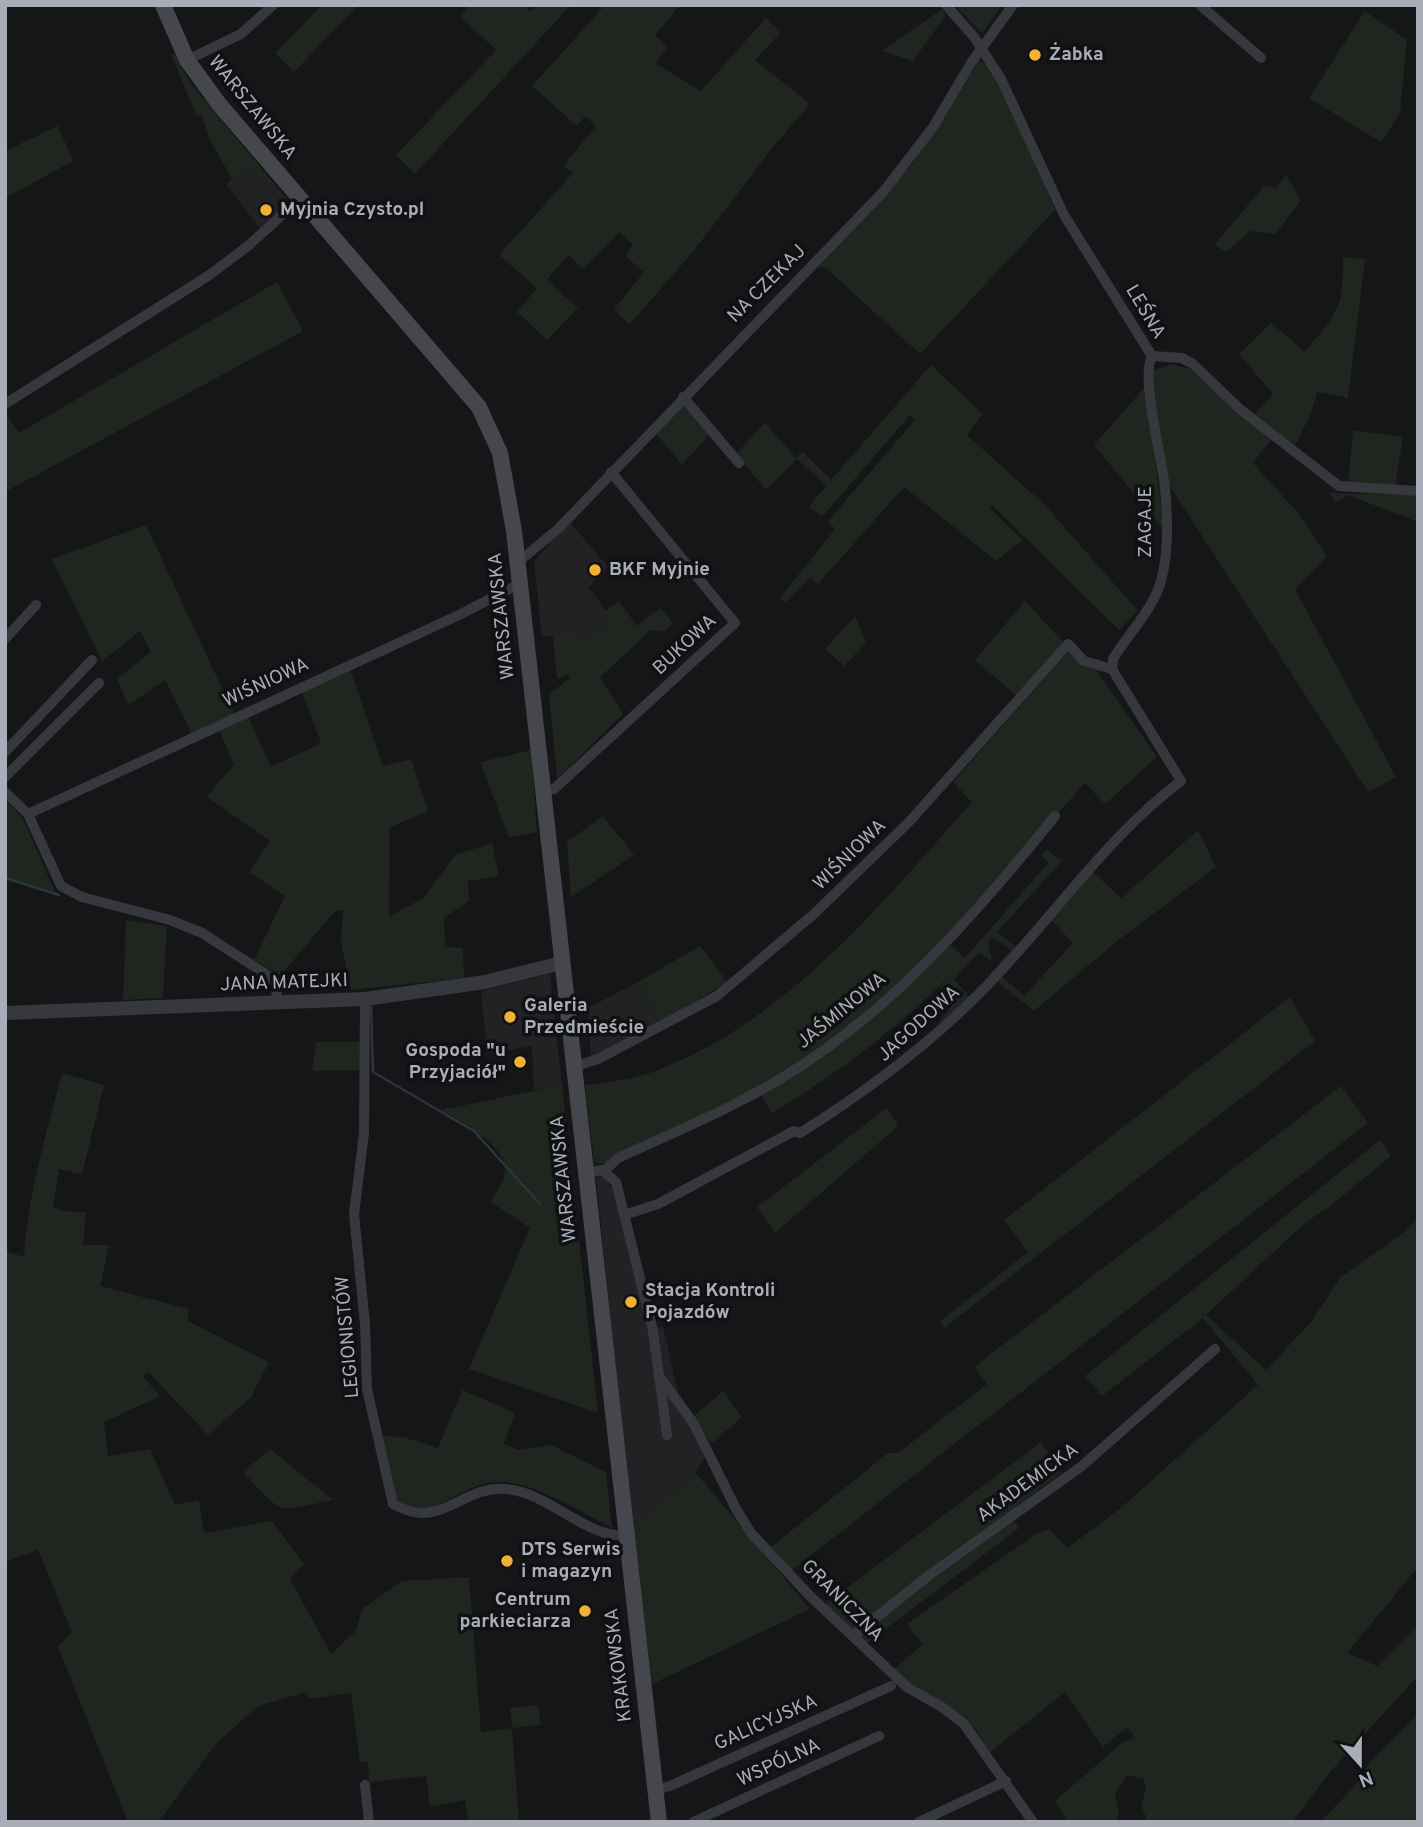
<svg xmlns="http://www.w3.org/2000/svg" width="1423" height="1827" viewBox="0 0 1423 1827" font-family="Overpass,sans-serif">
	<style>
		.built { fill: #222225 }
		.green { fill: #1e261f }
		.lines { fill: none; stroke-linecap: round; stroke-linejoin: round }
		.stream { stroke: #2c353c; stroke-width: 2.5 }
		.minor { stroke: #37383d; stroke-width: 10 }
		.tertiary { stroke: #37383d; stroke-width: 14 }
		.secondary { stroke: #45474d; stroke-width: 16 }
		.poi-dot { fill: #f2b134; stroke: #111113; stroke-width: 2.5 }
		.labels { text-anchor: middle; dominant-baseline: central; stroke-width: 7; stroke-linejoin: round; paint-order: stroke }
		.poi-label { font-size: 19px; font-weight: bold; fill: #a8adb8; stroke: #111113; text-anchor: start }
		.street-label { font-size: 19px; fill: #a8adb8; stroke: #111113 }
	</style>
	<rect width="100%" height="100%" fill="#161618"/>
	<g class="built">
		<path d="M248,166L287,206L260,229L226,184Z"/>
		<path d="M569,521L608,567L589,587L617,627L595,636L582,638L580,632L542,637L534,562Z"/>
		<path d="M550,974L562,1085L534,1090L532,1046L487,1054L481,991Z"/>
		<path d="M640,981L659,1024L591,1058L588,1008Z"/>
		<path d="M596,1177H604L613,1190L650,1330L663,1326L679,1398L706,1436L707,1452L696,1473L632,1527Z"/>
	</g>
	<g class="green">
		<path d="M322,5H358L294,72L275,53Z"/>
		<path d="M470,5H523L530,12L537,5H571L415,174L396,155L496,50L460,16Z"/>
		<path d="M605,5H680L655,35L668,48L655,63L701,91L766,18L781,32L755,60L810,104L773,147L692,253L629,325L614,309L644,272L625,256L633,245L619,232L584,269L568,255L547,280L578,308L547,340L517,312L537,288L499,255L573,173L563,166L596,126L585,116L577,126L532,86Z"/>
		<path d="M954,5H1002L982,33Z"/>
		<path d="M942,9L946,15L913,61L882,51Z"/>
		<path d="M1365,11L1407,40L1400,113L1381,142L1309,98Z"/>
		<path d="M175,53L189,81L290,203L287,206L248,166L232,179L209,138L202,115L197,116L171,55Z"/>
		<path d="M979,61L988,65L1027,142L1055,210L920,354L826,268L818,267L913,163Z"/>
		<path d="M58,126L73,161L5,198V151Z"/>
		<path d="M1286,175L1301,200L1275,234L1251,231L1225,252L1215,244L1265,185L1275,188Z"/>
		<path d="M1343,257L1365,259L1348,398L1317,392L1311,414L1294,447L1254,414L1273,394L1239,354L1271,323L1305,352C1338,311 1343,311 1343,257Z"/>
		<path d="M277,282L303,331L5,492V411L19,433Z"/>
		<path d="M1171,364L1190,369L1272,438L1253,463L1299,514L1327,556L1295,589L1396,777L1368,792L1169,485L1151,383L1155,370Z"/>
		<path d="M931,365L983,414L967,435L1044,504L1138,611L1119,630L993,506L990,508L1023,540L996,561L904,487L818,584L810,577L785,603L780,598L835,529L828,521L915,420L910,415L822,517L809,507L826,486L797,459L766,490L736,454L765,423L796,458L803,452L831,480Z"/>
		<path d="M1146,386L1164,530L1094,445Z"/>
		<path d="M683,403L710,434L682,465L655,432Z"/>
		<path d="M1353,430L1403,437L1395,486L1348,483Z"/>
		<path d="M1329,493L1418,495V522L1348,495L1335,503Z"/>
		<path d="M146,525L234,714L192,734L165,680L128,705L117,679L151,652L140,631L102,661L52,559Z"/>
		<path d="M619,601L637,626L660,608L673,623L664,632L651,630L600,677L623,714L557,779L549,694L570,678L568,675L557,679L553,635L581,632L582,638L595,636V630L616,627L605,611Z"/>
		<path d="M1025,601L1065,644L1018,697L975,660Z"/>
		<path d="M855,616L866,643L844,666L825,649Z"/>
		<path d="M1068,652L1097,671L1157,757L1105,804L1085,783L937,949L822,1049L756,1089L603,1164L594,1162L585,1085C609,1082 636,1079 658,1070C789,1019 882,903 972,802L953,782Z"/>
		<path d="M350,669L383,766L411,759L428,811L390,827L389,917L423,898L455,855L492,843L499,876L468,881L469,901L444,918L445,947L463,948L464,978L351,990L341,941L343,910H336L281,975L254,960L285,896L249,872L270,841L207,797L234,764L219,730L248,717L271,767L321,743L301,689Z"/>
		<path d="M531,750L537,832L509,838L480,762Z"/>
		<path d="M5,800L22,817L57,896L5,878Z"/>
		<path d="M603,816L634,855L571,897L567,842Z"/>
		<path d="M1198,830L1216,867L1116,942L1034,1011L995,980L1001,976L1024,996L1073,943L1051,920L1093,872L1121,898Z"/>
		<path d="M1046,849L1062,861L997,932L1018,949L992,976L990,974L1011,950L993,937L988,942L992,961L979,953L954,979L970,998L943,1026L940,1022L959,994L948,986L945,990L951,996L939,1008L934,1003L929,1006L927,1004L949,977C895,1030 837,1074 772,1113L760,1093L796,1073L942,950L951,946L965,958L1048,863L1042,856Z"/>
		<path d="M126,920L167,926L163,998L123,1000Z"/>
		<path d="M700,946L727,982L659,1024L640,981Z"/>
		<path d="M1290,997L1315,1041L944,1328L939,1322L1028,1252L1004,1220Z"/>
		<path d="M316,1042H360L361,1070L312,1071Z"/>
		<path d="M62,1073L104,1085L83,1170L81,1174L59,1169L53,1207L63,1211L86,1212L83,1245H109L100,1286L189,1309L188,1321L269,1362L251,1397L208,1435L149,1373L142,1375L160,1396L104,1422L108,1456L150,1449L175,1505L199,1500L204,1533L272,1521L304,1564L290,1579L331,1654L356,1631L362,1609L402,1581L469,1577L481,1732L512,1728L510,1708L538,1705L541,1725L512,1728L519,1822H468L465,1800L430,1807L426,1776L369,1782L368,1762H360L351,1693L308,1699L307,1692L258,1706L216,1744L158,1822H128L58,1647L72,1632L38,1550L5,1562V1251L24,1257C28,1194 46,1134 62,1073Z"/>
		<path d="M562,1085L598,1413L469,1369L530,1228L491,1202C495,1193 504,1182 505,1172C508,1146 460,1121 441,1110Z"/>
		<path d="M1341,1086L1368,1123L792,1570L771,1547L888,1453H898L987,1384L975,1367L992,1353Z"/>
		<path d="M887,1108L898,1126L775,1233L757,1207Z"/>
		<path d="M1380,1140L1391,1156L1328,1208L1306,1222L1206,1315L1266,1370L1311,1322L1340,1278L1403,1233L1418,1217V1567L1347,1653L1377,1666L1418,1625V1676L1331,1771L1292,1822H1148L1141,1805L1146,1789L1144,1779L1127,1775L1115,1793L1119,1814L1115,1822H1068L1055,1801L1123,1742L1135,1738L1127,1727L1103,1747L1065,1692L989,1753L976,1729L890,1673L923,1644L907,1624L1036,1534L1049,1529L1067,1548L1122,1507L1258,1385L1203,1318L1102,1396L1085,1376Z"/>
		<path d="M462,1390L515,1413L504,1444L518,1450L551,1445L606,1472L612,1528C581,1512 526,1477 491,1482C477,1483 441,1504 426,1511L402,1504L394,1496L381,1436L403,1437L438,1448Z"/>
		<path d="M723,1391L742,1417L711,1444L694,1416Z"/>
		<path d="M1041,1442L1061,1473L1019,1504L1012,1518L1019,1528L867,1643L824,1605Z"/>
		<path d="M270,1449L333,1500C274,1512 284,1516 243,1472Z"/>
		<path d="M696,1473L810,1609L652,1684L632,1527Z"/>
		<path d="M1418,1714V1822H1320L1356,1785L1369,1763Z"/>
	</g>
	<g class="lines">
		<g class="stream">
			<path d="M5,878L59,895"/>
			<path d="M371,1004L373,1072L474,1131L540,1204"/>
		</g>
		<g class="minor">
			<path d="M946,5L974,37L1001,79L1064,215L1152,356"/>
			<path d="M1200,5L1261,58"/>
			<path d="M187,60L241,34L273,5"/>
			<path d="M1152,356L1182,358L1193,364L1241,410L1339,486L1418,491"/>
			<path d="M683,397L739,463"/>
			<path d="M5,404L208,276L248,246L300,199"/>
			<path d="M517,563L558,529L884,191L933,127L971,63L1013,5"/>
			<path d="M5,639L36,605"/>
			<path d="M5,752L92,660"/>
			<path d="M5,777L99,683"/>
			<path d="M543,791L554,789L735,623L611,472"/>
			<path d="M5,792L28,814L61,886L82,897L170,920L202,933L269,976L276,984L277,1003"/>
			<path d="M28,814L459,615L519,584"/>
			<path d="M365,999L364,1133L354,1214L365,1324L367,1389L393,1504C441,1532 461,1485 506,1489C548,1492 587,1539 626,1535"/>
			<path d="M573,1067L598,1059L717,996L815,913L909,822L1068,644L1084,661L1112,669"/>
			<path d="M604,1171L618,1158C672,1133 729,1110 780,1079C890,1013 976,914 1055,816"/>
			<path d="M585,1173L602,1170L616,1182L653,1331L667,1435"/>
			<path d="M624,1215L658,1204L794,1131L800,1133C880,1083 954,1026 1016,954C1069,895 1117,829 1181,781L1112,669L1113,659C1128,634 1153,610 1161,581C1169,552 1168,519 1165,489C1163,460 1140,379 1152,356"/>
			<path d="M659,1376L694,1424L736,1509L751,1533L810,1596L908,1688L942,1707L964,1724L1033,1822"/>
			<path d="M853,1636L928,1576L1082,1466L1215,1349"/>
			<path d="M365,1785L369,1822"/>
			<path d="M655,1790L670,1786L891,1686"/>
			<path d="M693,1822L879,1736"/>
			<path d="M919,1822L1006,1781"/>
		</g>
		<path class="tertiary" d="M5,1013L365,999L485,982L562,963"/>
		<path class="secondary" d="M163,5L187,60L219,104L479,407L500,453L514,531L659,1822"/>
	</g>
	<g class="poi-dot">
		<circle cx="1035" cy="55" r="7"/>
		<circle cx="266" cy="210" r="7"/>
		<circle cx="595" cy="570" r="7"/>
		<circle cx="510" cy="1017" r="7"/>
		<circle cx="520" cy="1062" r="7"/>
		<circle cx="631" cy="1302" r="7"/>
		<circle cx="507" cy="1561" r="7"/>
		<circle cx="585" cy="1611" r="7"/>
	</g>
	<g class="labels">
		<g class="poi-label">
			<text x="1049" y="55">Żabka</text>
			<text x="280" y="210">Myjnia Czysto.pl</text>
			<text x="609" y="570">BKF Myjnie</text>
			<text x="524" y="1006">Galeria<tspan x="524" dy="22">Przedmieście</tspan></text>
			<text x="506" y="1051" text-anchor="end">Gospoda "u<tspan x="506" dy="22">Przyjaciół"</tspan></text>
			<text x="645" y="1291">Stacja Kontroli<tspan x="645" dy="22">Pojazdów</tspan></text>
			<text x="521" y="1550">DTS Serwis<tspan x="521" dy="22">i magazyn</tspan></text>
			<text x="571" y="1600" text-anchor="end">Centrum<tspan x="571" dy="22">parkieciarza</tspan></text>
		</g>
		<g class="street-label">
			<text transform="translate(252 108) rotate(51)">WARSZAWSKA</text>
			<text transform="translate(767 284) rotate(-45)">NA CZEKAJ</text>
			<text transform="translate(1145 312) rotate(59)">LEŚNA</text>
			<text transform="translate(1146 522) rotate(-90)">ZAGAJE</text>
			<text transform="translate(502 616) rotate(-96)">WARSZAWSKA</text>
			<text transform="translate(685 645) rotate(-43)">BUKOWA</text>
			<text transform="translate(266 683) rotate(-25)">WIŚNIOWA</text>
			<text transform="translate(850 855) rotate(-44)">WIŚNIOWA</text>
			<text transform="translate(284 983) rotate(-2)">JANA MATEJKI</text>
			<text transform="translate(842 1011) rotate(-39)">JAŚMINOWA</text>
			<text transform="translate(919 1024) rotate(-42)">JAGODOWA</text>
			<text transform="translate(564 1179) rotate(-96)">WARSZAWSKA</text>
			<text transform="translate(348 1337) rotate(-95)">LEGIONISTÓW</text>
			<text transform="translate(1028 1483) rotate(-36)">AKADEMICKA</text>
			<text transform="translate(842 1601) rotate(45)">GRANICZNA</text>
			<text transform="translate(619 1665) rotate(-97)">KRAKOWSKA</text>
			<text transform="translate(766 1723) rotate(-24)">GALICYJSKA</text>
			<text transform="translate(779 1763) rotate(-25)">WSPÓLNA</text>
		</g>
	</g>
	<rect width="1423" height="1827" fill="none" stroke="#a8adb8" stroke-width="14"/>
	<g transform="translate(1360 1764) rotate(159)" stroke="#111113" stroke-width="5" paint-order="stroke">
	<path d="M0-5L12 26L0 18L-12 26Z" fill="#a8adb8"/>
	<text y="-10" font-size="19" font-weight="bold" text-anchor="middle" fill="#a8adb8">N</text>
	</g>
</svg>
